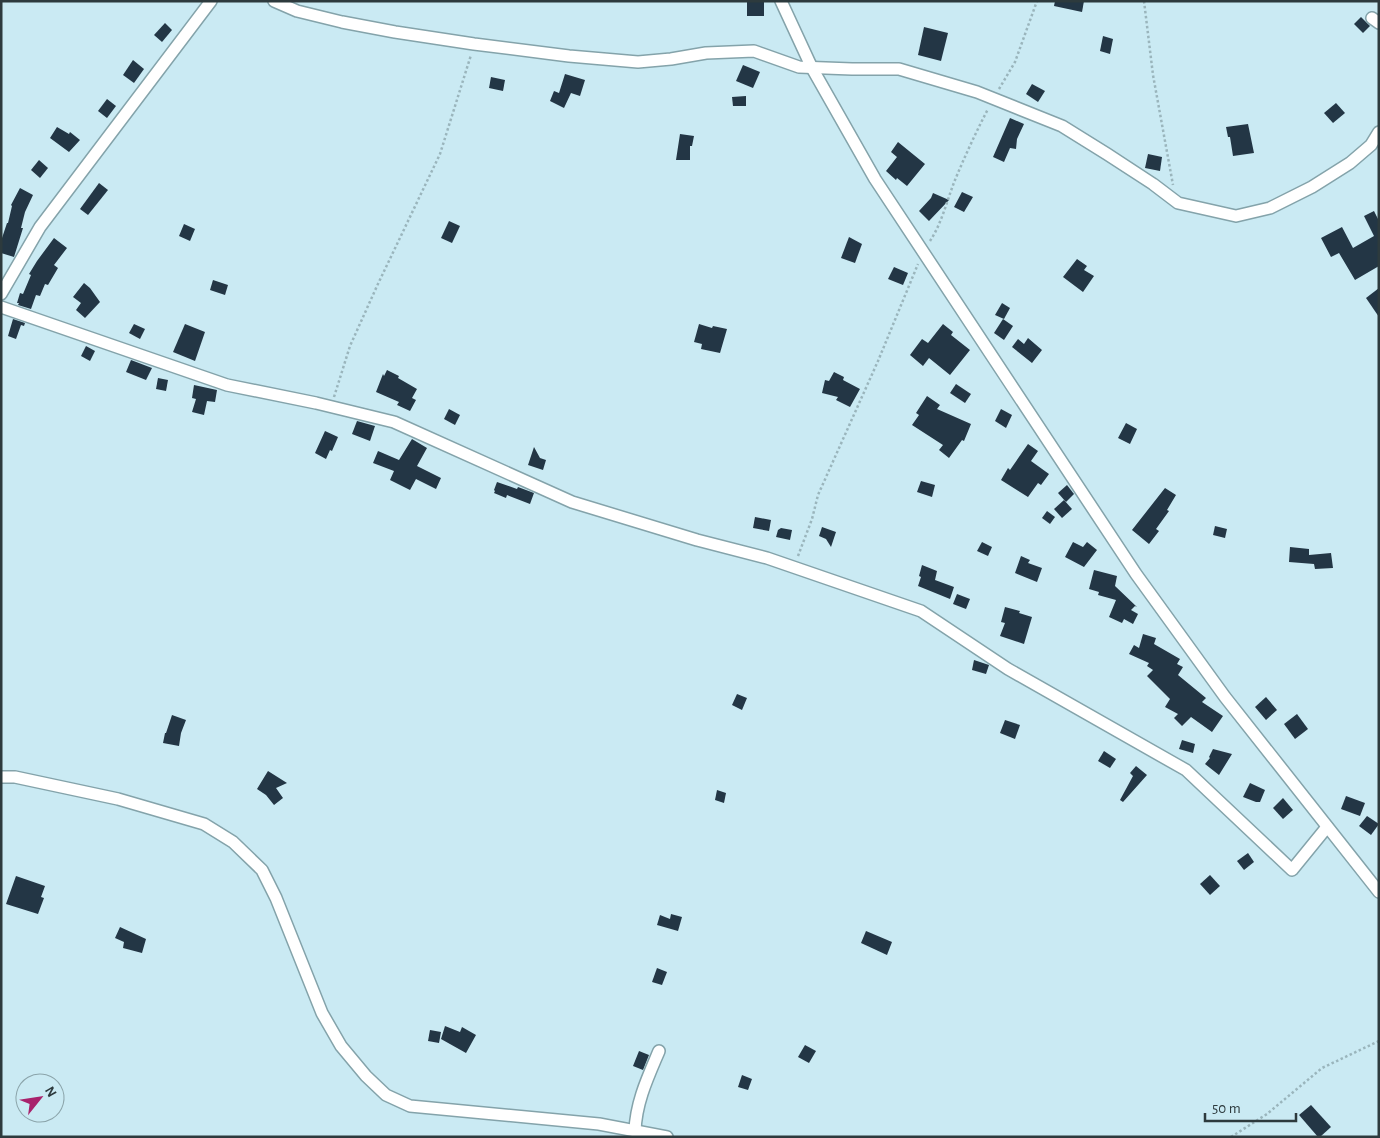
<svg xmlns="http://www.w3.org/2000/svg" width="1380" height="1138" viewBox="0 0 1380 1138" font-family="'Alegreya Sans',sans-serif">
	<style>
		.building { fill: #233645 }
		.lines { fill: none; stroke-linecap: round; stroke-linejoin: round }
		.minor-casing { stroke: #84a3aa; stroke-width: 14 }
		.path { stroke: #9ab5bc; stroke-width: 2.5; stroke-dasharray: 2.5 2.5; stroke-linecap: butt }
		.minor { stroke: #fff; stroke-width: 11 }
	</style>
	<rect width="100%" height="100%" fill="#caeaf3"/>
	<g class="building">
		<rect x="747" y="1" width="17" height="15"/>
		<path d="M1055,1H1084L1082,12L1054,6Z"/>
		<path d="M1361,17L1370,26L1363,33L1354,24Z"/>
		<path d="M165,23L172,30L162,42L154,35Z"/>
		<path d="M924,27L948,33L941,61L918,55Z"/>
		<path d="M1103,36L1113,39L1110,54L1100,51Z"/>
		<path d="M133,60L144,69L134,83L123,75Z"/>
		<path d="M743,65L760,72L753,88L736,81Z"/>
		<path d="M565,74L585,80L580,96L571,93L564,108L550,101L554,91L559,93Z"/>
		<path d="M491,77L505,80L503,91L489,88Z"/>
		<path d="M1032,84L1045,91L1038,102L1026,94Z"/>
		<path d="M746,96V106H733L732,97Z"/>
		<path d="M107,99L116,106L107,118L98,111Z"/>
		<path d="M1336,103L1345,113L1333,123L1324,113Z"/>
		<path d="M1010,118L1024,124L1017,139L1016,149L1010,148L1004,162L993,157Z"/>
		<path d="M1248,124L1254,153L1233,156L1230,137H1228L1226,127Z"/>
		<path d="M57,127L69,134L70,132L80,140L69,152L50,138Z"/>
		<path d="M680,134L694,136L692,146H690V160H676Z"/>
		<path d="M898,142L925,164L907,186L897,178L896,180L886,171L897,157L891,152Z"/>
		<path d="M1148,154L1162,157L1160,171L1145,168Z"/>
		<path d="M39,160L48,168L40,178L31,170Z"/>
		<path d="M99,183L108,190L88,215L80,209Z"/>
		<path d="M20,188L33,195L25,212L21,228H23L14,257L1,253V241L7,223H8L12,206L11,205Z"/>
		<path d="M962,192L973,197L964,212L954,207Z"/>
		<path d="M933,193L949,200L929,221L919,211L931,198Z"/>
		<path d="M1374,211L1379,221V266L1355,280L1339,253L1331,257L1321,238L1342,227L1353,248L1374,236L1364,216Z"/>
		<path d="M449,221L460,226L452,243L441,238Z"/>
		<path d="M184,224L195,229L190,241L179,236Z"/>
		<path d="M849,237L862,244L855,263L841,258Z"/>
		<path d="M54,238L67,248L54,265L58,268L48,285L45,284L40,296L36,295L31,309L18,305L19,303H17L20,293L23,294L31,275L29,274L37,261Z"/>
		<path d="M1077,259L1087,266L1084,270L1094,276L1083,292L1063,277Z"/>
		<path d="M894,267L908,273L903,285L888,279Z"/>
		<path d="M213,280L228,285L225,295L210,290Z"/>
		<path d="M84,283L90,288L100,302L85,318L76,310L81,303L73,297Z"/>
		<path d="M1379,288V317L1366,298Z"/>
		<path d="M1002,303L1010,308L1004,319L995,315Z"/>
		<path d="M13,319L25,323L24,326L21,325L16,339L8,336Z"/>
		<path d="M1003,319L1013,326L1004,340L994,333Z"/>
		<path d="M134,324L145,329L140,339L129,333Z"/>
		<path d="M185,324L205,332L195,361L173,352Z"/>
		<path d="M699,324L712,328L713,326L727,329L720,353L701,349L702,344L694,342Z"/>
		<path d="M943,324L953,332L951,335L970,350L950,375L929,358L923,366L910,355L922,339L928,343Z"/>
		<path d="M1028,338L1042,350L1032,363L1012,347L1018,339L1024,344Z"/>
		<path d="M86,346L95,351L90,361L81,356Z"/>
		<path d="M131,360L152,368L146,380L126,372Z"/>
		<path d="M387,370L399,376L398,378L417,389L412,398L416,400L410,411L397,405L399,402L376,392L383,374L384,376Z"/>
		<path d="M834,372L844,377L843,380L860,389L850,407L836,400L838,397L822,393L825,380L829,381Z"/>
		<path d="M158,378L168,380L166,391L156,389Z"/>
		<path d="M956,384L971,394L965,403L950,393Z"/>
		<path d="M194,385L217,390L215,402L207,401L204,415L192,412L196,399L192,398Z"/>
		<path d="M927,396L940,405L937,409L971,424L964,441L962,440L949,458L939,450L943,445L912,425L919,415L916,413Z"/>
		<path d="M449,409L460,415L455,425L444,419Z"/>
		<path d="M1001,409L1012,415L1006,428L995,421Z"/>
		<path d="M357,421L375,426L370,441L352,434Z"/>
		<path d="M1126,423L1137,429L1130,444L1118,438Z"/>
		<path d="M325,431L338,437L332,451L330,450L326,459L315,453Z"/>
		<path d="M412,439L427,448L417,466L441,478L436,489L416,479L410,490L390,480L394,471L373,463L378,451L399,460Z"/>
		<path d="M1028,444L1038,451L1031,461L1049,474L1041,485L1038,483L1028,497L1001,480L1008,468L1010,470Z"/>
		<path d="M534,447L540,458L546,460L543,470L528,465Z"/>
		<path d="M921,481L935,485L932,497L917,492Z"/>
		<path d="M497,482L517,489L518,487L534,493L530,504L507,495L506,498L494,493L495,491L494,490Z"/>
		<path d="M1067,485L1074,494L1066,502L1058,493Z"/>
		<path d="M1165,488L1176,495L1167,510L1169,511L1156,529L1159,531L1149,544L1132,530Z"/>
		<path d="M1064,500L1072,509L1062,518L1054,509Z"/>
		<path d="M1047,511L1055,517L1050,524L1042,518Z"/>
		<path d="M755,517L771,520L769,531L753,528Z"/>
		<path d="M1215,526L1227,529L1225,538L1213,535Z"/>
		<path d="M822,527L836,532L831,547L826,539L819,536Z"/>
		<path d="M781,528L792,530L790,540L776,537L778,530Z"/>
		<path d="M982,542L992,547L988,556L977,551Z"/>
		<path d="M1073,542L1083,547L1087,542L1097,550L1084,567L1065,557Z"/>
		<path d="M1290,547L1309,549V555L1331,553L1333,568L1315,569L1314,564L1289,562Z"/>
		<path d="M1021,556L1030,560L1028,563L1042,568L1037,582L1015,573Z"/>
		<path d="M922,565L937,571L935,580L954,587L950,599L918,586L921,577L919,576Z"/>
		<path d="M1094,570L1117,576L1115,586L1137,607L1135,606L1131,610L1138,614L1133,624L1124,619L1122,623L1109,617L1116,600L1098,595L1099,592L1089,589Z"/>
		<path d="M957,594L970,599L966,609L953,604Z"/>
		<path d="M1005,607L1020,611L1019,613L1032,617L1024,644L1000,636L1005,623L1001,622Z"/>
		<path d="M1143,634L1156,638L1154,644L1180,659L1177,664L1183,667L1178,675L1206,698L1202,702L1223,716L1212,732L1191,717L1182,726L1174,718L1178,714L1165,707L1170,699L1147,676L1153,670L1147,666L1149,663L1129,654L1134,645L1139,648Z"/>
		<path d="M974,660L989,665L986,674L972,670Z"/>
		<path d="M737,694L747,698L742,710L732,705Z"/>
		<path d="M1266,697L1277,710L1266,720L1255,707Z"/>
		<path d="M1297,714L1308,729L1295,739L1284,724Z"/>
		<path d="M172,715L186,720L181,733L179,746L163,743L165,733H166Z"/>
		<path d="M1005,720L1020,725L1015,739L1000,733Z"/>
		<path d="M1182,740L1195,744L1193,753L1179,749Z"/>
		<path d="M1213,749L1232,754L1219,775L1205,764L1210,758L1209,757Z"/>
		<path d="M1104,751L1116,759L1110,768L1098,761Z"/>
		<path d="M1136,766L1147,775L1123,802L1120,800L1133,776L1130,773Z"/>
		<path d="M268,771L287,783L276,788L283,798L274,805L266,795L257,789Z"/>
		<path d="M1250,783L1265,790L1260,802H1256L1243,797Z"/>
		<path d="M717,790L726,793L724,803L715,800Z"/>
		<path d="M1346,796L1365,803L1360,816L1341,809Z"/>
		<path d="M1283,798L1293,810L1283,819L1273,808Z"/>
		<path d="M1367,816L1379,824L1371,835L1359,826Z"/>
		<path d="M1248,853L1254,862L1244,870L1237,861Z"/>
		<path d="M1210,875L1220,886L1210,895L1200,884Z"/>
		<path d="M16,876L45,886L41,897L44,898L38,914L6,904Z"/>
		<path d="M671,914L682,917L678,931L657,925L660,915L670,919Z"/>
		<path d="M120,927L146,939L142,953L123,948L124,942L115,938Z"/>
		<path d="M866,931L892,942L887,955L861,943Z"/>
		<path d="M657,968L667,972L662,985L652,982Z"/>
		<path d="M445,1026L460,1032L462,1027L476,1035L466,1053L441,1039Z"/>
		<path d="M430,1030L441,1032L439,1043L428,1041Z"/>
		<path d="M805,1045L816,1051L809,1063L798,1057Z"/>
		<path d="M639,1051L649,1055L643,1070L633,1066Z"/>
		<path d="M742,1075L752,1079L748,1090L738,1087Z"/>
		<path d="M1311,1105L1331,1127L1320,1137H1318L1299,1115Z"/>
	</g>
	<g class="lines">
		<defs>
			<g id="minor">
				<path d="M274,1L297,11L342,22L395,32L474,44L569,56L638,62L671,59L706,53L754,51L799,67L852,69H899L977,92L1062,126L1107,154L1153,184L1178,203L1236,216L1270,208L1312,187L1350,163L1371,145L1379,132"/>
				<path d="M781,1L812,68L875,179L1136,574L1225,697L1379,892"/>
				<path d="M1372,18L1379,23"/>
				<path d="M1,294L40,227L211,1"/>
				<path d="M1,307L227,385L316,403L394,422L572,502L697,540L767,558L921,611L1008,669L1186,770L1292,870L1327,827"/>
				<path d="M1,777H15L118,799L204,824L233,842L262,870L276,898L322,1013L341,1046L366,1076L386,1095L410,1106L599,1124L667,1137"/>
				<path d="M635,1131C636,1102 648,1077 659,1051"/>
			</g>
		</defs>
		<use href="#minor" class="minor-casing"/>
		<g class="path">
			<path d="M1144,1L1153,75L1173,185"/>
			<path d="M999,89L1015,62L1037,1"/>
			<path d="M930,241C942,223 947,200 955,180C965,156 976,132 988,109"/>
			<path d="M334,397L350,346L377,286L440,154L471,55"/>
			<path d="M798,556L812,519L818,495L878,361L918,264"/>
			<path d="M1231,1137L1267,1114L1322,1068L1379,1041"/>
		</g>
		<use href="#minor" class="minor"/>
	</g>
	<rect width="1380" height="1138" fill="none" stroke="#2d3a3d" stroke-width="5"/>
	<g transform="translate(40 1098) rotate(60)"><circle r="24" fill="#caeaf3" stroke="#8ba4aa"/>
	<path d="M0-4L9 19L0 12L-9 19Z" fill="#a8226c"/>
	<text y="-8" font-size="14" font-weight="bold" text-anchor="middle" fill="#2d3a3d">N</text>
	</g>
	<path d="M1205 1113v8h91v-8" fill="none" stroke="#2d3a3d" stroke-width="2.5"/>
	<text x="1212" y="1113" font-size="15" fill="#2d3a3d" stroke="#caeaf3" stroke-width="4" paint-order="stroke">50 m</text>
</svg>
